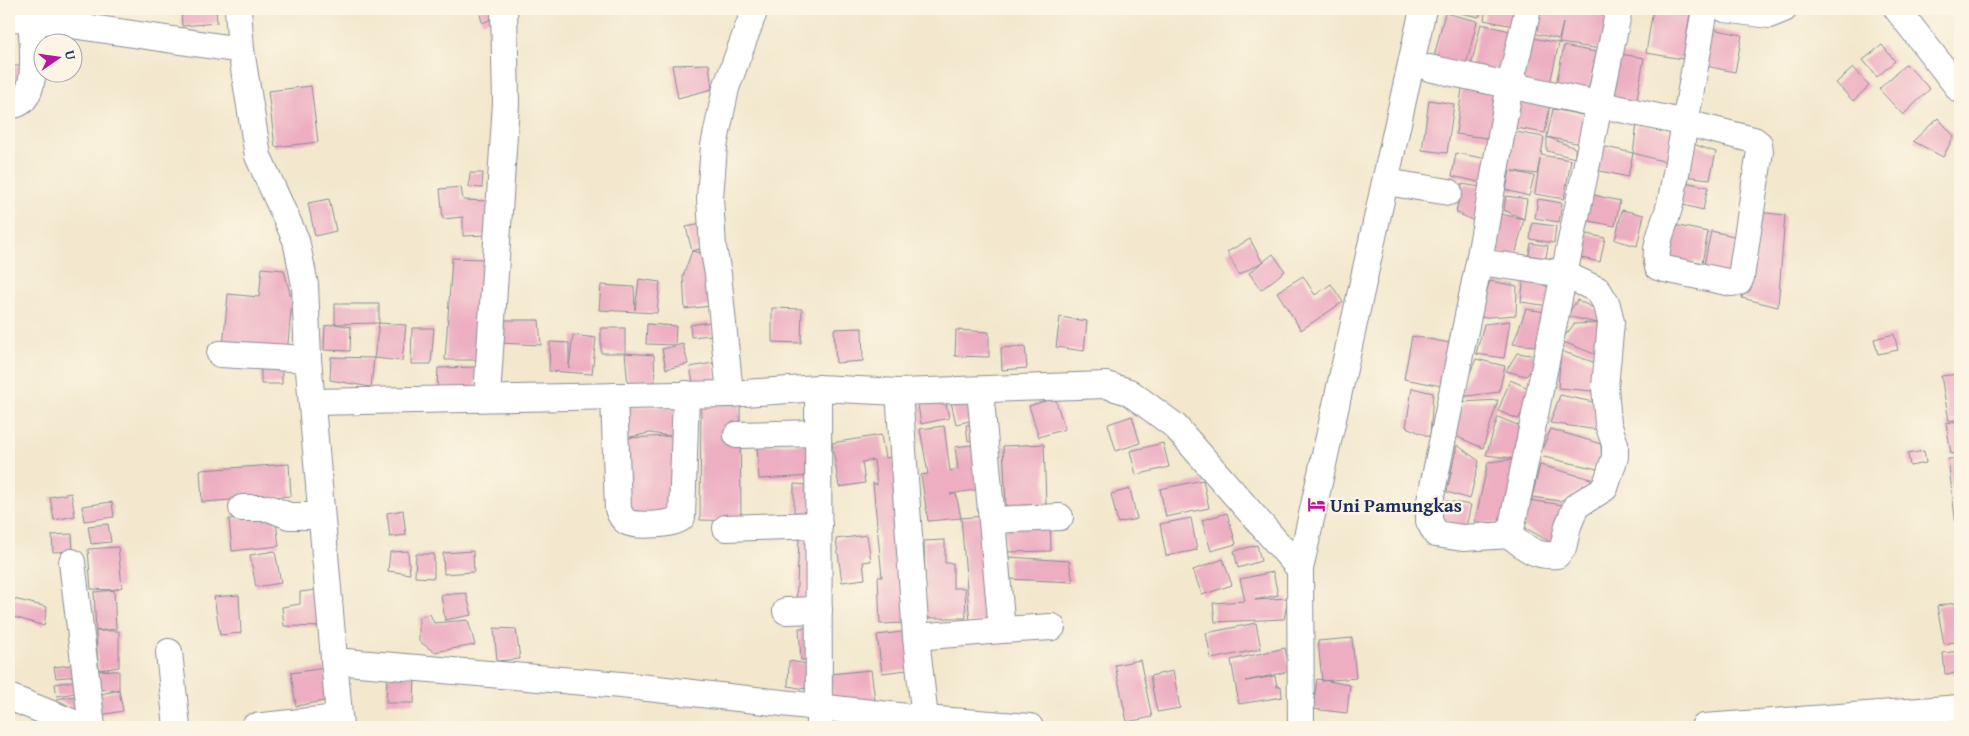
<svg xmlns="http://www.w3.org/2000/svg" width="1969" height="736" viewBox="0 0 1969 736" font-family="'Gentium Book Plus',serif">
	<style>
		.building { fill: #edaec2; fill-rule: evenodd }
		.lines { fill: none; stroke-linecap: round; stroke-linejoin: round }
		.minor-casing { stroke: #878c96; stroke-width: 28 }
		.minor { stroke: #fff; stroke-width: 26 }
		.labels { text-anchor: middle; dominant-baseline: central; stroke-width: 5; stroke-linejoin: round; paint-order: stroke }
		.poi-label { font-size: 19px; font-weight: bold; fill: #1b2f5e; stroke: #fcf5e5; text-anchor: start }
	</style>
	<rect width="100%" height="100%" fill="#fcf5e5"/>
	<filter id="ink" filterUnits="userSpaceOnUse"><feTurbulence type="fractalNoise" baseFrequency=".02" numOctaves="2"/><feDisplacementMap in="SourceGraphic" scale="10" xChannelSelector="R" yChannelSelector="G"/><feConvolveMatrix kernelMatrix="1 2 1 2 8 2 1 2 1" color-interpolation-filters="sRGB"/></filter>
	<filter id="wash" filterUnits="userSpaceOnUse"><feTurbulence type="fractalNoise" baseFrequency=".0096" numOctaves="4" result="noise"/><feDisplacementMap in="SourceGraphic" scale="20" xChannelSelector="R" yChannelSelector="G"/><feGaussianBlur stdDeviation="1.12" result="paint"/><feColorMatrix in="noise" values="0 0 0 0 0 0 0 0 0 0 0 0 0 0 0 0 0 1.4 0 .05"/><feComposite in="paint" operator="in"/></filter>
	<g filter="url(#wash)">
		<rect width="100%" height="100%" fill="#f3e8cd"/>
		<g id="blocks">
			<g class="building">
				<path d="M181,9H216L217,23L182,26Z"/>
				<path d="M479,9H495L497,17L482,23Z"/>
				<path d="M1442,9H1481L1479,17Z"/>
				<path d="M1486,9H1517L1513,26L1484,20Z"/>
				<path d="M1533,9H1609L1602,49L1559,43L1549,88L1518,81L1527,37L1559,43L1563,23L1559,39L1528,32Z"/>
				<path d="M1653,9L1690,13L1683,59L1646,53Z"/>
				<path d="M1445,13L1477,21L1466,65L1434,57Z"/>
				<path d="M1481,24L1510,31L1499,78L1470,71Z"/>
				<path d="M1708,28L1742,35L1735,72L1701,65Z"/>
				<path d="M1882,45L1895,61L1877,77L1863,60Z"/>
				<path d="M1564,46L1596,52L1587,96L1555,89Z"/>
				<path d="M1615,53L1644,58L1636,104L1608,99Z"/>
				<path d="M709,64L712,89L678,98L672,65Z"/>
				<path d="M1906,64L1930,89L1903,115L1879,89Z"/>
				<path d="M9,66H22L23,94L9,95Z"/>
				<path d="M1853,68L1869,86L1853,101L1836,83Z"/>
				<path d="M311,86L318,142L275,147L268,91Z"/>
				<path d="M1462,88L1500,94L1494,139L1456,134Z"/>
				<path d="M1515,97L1550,104L1545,133L1510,127Z"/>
				<path d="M1429,100L1454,104L1447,153L1422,150Z"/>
				<path d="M1553,109L1587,116L1581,144L1547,137L1575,148V158L1547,151V137Z"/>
				<path d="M1938,118L1954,136L1943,157L1913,141Z"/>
				<path d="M1637,124L1673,132L1666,162L1633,153L1628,177L1596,170L1601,146L1633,153Z"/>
				<path d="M1510,131L1544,137L1541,155L1571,160L1564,199L1535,194L1540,159L1537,174L1512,171L1534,176L1529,196L1506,190L1510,171L1502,167Z"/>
				<path d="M1690,143L1716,152L1710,179L1683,176Z"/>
				<path d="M1456,153L1488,159L1483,183L1452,176Z"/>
				<path d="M470,173H483L482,188L469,187Z"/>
				<path d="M1680,181L1708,187L1703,210L1675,203Z"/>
				<path d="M1462,184L1480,187L1474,221L1456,212Z"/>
				<path d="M461,187L463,200L488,201L487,235L463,236V217L443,219L440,189Z"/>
				<path d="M1589,194L1620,201L1615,226L1584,220Z"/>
				<path d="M1506,196L1527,199L1524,219L1504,210Z"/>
				<path d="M329,199L336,231L315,236L308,203Z"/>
				<path d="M1538,199L1562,203L1559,222L1535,218Z"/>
				<path d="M1622,210L1644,215L1637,246L1615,240Z"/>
				<path d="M1757,212L1785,215L1778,307L1742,298Z"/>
				<path d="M1501,214L1524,219L1515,256L1493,251Z"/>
				<path d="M706,223L710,247L692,251L706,254L711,306L685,309L683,276L692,251L686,227Z"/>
				<path d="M1532,223L1556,226L1554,243L1530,239Z"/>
				<path d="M1674,225L1708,232L1702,263L1693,261L1691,270L1661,265Z"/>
				<path d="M1711,231L1738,237L1731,276L1703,270Z"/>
				<path d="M1583,233L1605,238L1600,262L1577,257Z"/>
				<path d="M1250,239L1262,262L1239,275L1227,252Z"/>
				<path d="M1531,243L1548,246L1545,263L1528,259Z"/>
				<path d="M1273,254L1285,271L1261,290L1249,273Z"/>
				<path d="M452,258L484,259L479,360H445Z"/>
				<path d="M262,268L284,270L292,301L287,353L223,346L228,294L259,297Z"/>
				<path d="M1524,275L1550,288L1549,306L1521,302Z"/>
				<path d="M1303,276L1315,295L1331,284L1343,302L1301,330L1277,292Z"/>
				<path d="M639,279L660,282L657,313L599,310L601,285L634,287L635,310Z"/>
				<path d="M1490,281L1517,286L1516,315L1476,318Z"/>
				<path d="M1577,300L1600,311L1597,323L1567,316Z"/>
				<path d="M335,304H379V323L406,325L402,361L374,358L379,323L335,324Z"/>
				<path d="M772,308L802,309L801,343L772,342Z"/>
				<path d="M1526,309L1552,313L1537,346L1513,344Z"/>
				<path d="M1060,317L1087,321L1084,351L1056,347Z"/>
				<path d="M499,320H539L541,345L498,343Z"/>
				<path d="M1510,321L1504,358L1476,354L1484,324Z"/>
				<path d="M710,322L712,335L691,337L690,325Z"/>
				<path d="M1597,323V355L1561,341L1574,324Z"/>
				<path d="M335,324L351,327L350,351L324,350L325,326Z"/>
				<path d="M647,324L676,326L675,345L646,344Z"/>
				<path d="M412,328H434L431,364H411Z"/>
				<path d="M601,328H625V353L654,355L655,385L628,386L625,353H601Z"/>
				<path d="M862,328L863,361L836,363L834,329Z"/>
				<path d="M956,330L989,332V357L955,356Z"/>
				<path d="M1894,334L1898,350L1878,354L1874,339Z"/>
				<path d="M573,335L596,338L592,374L549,371L550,342L569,343V368Z"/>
				<path d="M1412,336L1450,343L1442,386L1404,379Z"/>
				<path d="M683,344L688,364L666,369L662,349Z"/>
				<path d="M1025,346L1027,368L1002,370L1001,348Z"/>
				<path d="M1561,351L1596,363L1593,391L1558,388Z"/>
				<path d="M1517,353L1544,357L1526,376L1506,371Z"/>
				<path d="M331,357L374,358L371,387L330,380Z"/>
				<path d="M1476,359L1505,366L1499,392L1459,397Z"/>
				<path d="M713,363L717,384L694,388L690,367Z"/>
				<path d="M477,367L475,388H437L438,368Z"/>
				<path d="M261,368L282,369V384H261Z"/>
				<path d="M1960,374V419L1949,421L1941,376Z"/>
				<path d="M1510,380L1536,391L1518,419L1498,411Z"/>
				<path d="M1412,388L1433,393L1430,437L1406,427Z"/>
				<path d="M1560,395L1593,402L1598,430L1550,423Z"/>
				<path d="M974,397L978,419L956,424L951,402Z"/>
				<path d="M701,398H740L741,521L700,520Z"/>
				<path d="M1055,398L1065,429L1039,437L1029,406Z"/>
				<path d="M945,400L949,418L921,424L918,405Z"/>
				<path d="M1498,400L1483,448L1453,435L1463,402Z"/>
				<path d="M622,406L668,407L679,411L681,519L627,520ZM650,433L670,436L625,438Z"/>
				<path d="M1132,416L1140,443L1116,451L1108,424Z"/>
				<path d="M1498,417L1525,428L1517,459L1486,455Z"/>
				<path d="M1960,421V453L1951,454L1946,423Z"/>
				<path d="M980,424L982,439L968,441L966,425Z"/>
				<path d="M944,426L950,471L958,469L955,447L979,444L986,488L950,494H956L961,518L984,516L997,621L970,623L961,518L928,521L921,475L928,474L920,429Z"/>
				<path d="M1551,429L1601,444L1602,470L1539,456Z"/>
				<path d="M881,435L885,458L893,457L906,623L880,624L878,577H882L873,483L877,485L874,460L862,462L865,483L839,487L832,443Z"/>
				<path d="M812,443L814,476L759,479L757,446Z"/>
				<path d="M1163,443L1169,467L1136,475L1130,451Z"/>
				<path d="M1044,444L1046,504L1006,506L1003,446Z"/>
				<path d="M1457,445L1479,461L1470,499L1447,492Z"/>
				<path d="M1924,451L1926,463L1910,466L1908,454Z"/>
				<path d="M1960,458V551H1959L1948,459Z"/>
				<path d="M1517,459L1506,523L1475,522L1488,462Z"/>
				<path d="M289,464L291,496L202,502L200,470Z"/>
				<path d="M1540,465L1598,481L1560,501L1532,497Z"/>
				<path d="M1203,480L1209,508L1166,517L1160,489Z"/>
				<path d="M794,484L811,485V512H794Z"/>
				<path d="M1130,489L1137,519L1118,523L1111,494Z"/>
				<path d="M71,493L75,516L54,520L50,497Z"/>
				<path d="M1442,500L1471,505L1465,531L1437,524Z"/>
				<path d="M1528,500L1563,505L1557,546L1524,527Z"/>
				<path d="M112,502L114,517L84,521L82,506Z"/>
				<path d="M403,510L406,535L390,537L387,513Z"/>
				<path d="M1227,513L1236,544L1211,551L1202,520Z"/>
				<path d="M275,514L279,546L232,551L229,519Z"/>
				<path d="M1050,518L1051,551L1006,552L1005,520Z"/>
				<path d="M1191,518L1197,550L1166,556L1160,524Z"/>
				<path d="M108,524L111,542L91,544L88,526Z"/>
				<path d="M72,534L73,551L53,552L52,535Z"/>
				<path d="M867,535L871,561L863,562L865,579L842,582L836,539Z"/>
				<path d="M799,539H814L815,607L796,606Z"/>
				<path d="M945,540V563H953V588H965L966,618H926L924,541Z"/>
				<path d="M1257,545L1261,561L1238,568L1234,551Z"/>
				<path d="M118,547L122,587L114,590L91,589L88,549Z"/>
				<path d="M275,551L281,583L256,587L250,555Z"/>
				<path d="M408,551L410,574L388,571L390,552Z"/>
				<path d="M473,551L474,572L444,574L443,553Z"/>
				<path d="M416,554H434V578L415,577Z"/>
				<path d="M1009,557L1069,561L1073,582L1008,579Z"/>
				<path d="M1223,559L1232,585L1202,595L1193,570Z"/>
				<path d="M1273,572L1278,595L1255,600L1288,598L1284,619L1215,622L1213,603L1245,601L1240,579Z"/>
				<path d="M325,589L327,627L284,626L282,607L300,604V592Z"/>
				<path d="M114,590L116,629L96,631H119V667L99,670L97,653L94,592Z"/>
				<path d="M466,593L472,615L445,620L441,595Z"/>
				<path d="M239,595L241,633L220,635L214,597Z"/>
				<path d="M14,599L47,607L44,626L11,616Z"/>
				<path d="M1960,602V641L1944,644L1937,606Z"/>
				<path d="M430,614L434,623L468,620L475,645L434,652L419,641V617Z"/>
				<path d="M1256,623L1261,649L1211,659L1206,633Z"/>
				<path d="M494,628L516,629L520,659L497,661Z"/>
				<path d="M799,628H817L818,660H801Z"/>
				<path d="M910,631L915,669L882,673L877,635Z"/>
				<path d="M1352,638L1356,678L1322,681L1318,641Z"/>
				<path d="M1285,648L1290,671L1246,681L1275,676L1277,687L1281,686L1282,697L1239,704L1231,660Z"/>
				<path d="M1960,651V673L1945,674L1943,653Z"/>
				<path d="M1140,660L1152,717L1127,722L1115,665Z"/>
				<path d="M789,661L808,664L805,689L788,686Z"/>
				<path d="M78,664L79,676L56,678L54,667Z"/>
				<path d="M325,668L330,700L296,706L291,673Z"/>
				<path d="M99,670L119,671V690L123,711L100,715L97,695L119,690L99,689Z"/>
				<path d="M871,670L875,700L833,704L830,674Z"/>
				<path d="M1173,671L1180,708L1157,712L1150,676Z"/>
				<path d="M387,676H415L414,703H386Z"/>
				<path d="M1317,679L1350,685L1347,713L1313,709Z"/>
				<path d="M79,680L81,692L57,696L55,684Z"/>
				<path d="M82,695L85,715L56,699Z"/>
			</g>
		</g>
	</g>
	<g filter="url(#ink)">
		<use href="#blocks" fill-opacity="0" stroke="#878c96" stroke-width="1"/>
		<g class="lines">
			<defs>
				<g id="minor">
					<path d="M238,9L241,50L258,156L296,240L305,285L308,359L340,727"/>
					<path d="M1725,9L1769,15L1784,9"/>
					<path d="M1897,9L1960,90"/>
					<path d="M9,18L31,19V9"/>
					<path d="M1429,68L1686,123L1754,140L1759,144L1760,151L1741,277L1739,282L1732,283L1665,269L1658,267C1652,245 1667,221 1671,200C1683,137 1694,73 1705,9"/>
					<path d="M9,105C42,107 32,40 31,19L241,50"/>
					<path d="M1386,182L1449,192"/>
					<path d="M1479,262L1564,274L1598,290L1607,305L1611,322L1605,387L1608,424L1615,444V457L1605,488L1576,506L1568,526L1563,548L1557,555C1535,557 1526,548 1510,535L1463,538L1436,534L1429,521V506L1479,262L1510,85L1528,9"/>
					<path d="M220,354L308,359"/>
					<path d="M818,388L819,727"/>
					<path d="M730,394L718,274L713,247L710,198L714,146L726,88L755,9"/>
					<path d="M614,396L618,509C620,515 622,519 627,522C636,527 677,525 682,517L686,394"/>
					<path d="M487,397L506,103L504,9"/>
					<path d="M312,402L730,394L818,388L899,392L1106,385L1129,392L1175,426L1300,569"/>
					<path d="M737,435L818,433"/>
					<path d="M242,508H269L289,516H321"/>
					<path d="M993,520L1060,517"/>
					<path d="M726,528L819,525"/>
					<path d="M1510,535L1619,9"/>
					<path d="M72,562L92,727"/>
					<path d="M786,611L819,610"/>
					<path d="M1002,630L1052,627"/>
					<path d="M916,637L1002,630L980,390"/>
					<path d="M169,652L177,727"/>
					<path d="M334,661L621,685L925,719L916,637L899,392"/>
					<path d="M9,697L84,727"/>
					<path d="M925,719L1030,727"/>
					<path d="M254,727L338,718"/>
					<path d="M1301,727L1300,569L1423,9"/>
					<path d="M1704,727L1960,708"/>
				</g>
			</defs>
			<use href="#minor" class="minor-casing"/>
			<use href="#minor" class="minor"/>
		</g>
	</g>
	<defs>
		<symbol id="hotel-bare" viewBox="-9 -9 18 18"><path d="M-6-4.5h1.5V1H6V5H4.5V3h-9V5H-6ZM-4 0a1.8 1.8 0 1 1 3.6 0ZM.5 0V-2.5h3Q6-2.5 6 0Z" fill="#b5179e" stroke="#fcf5e5" stroke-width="2.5" paint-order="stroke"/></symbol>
	</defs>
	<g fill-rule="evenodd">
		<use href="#hotel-bare" x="1304" y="492" width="25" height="25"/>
	</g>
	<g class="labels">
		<g class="poi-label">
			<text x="1330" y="505">Uni Pamungkas</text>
		</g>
	</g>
	<rect width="1969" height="736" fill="none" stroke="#fcf5e5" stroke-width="30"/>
	<g transform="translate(58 58) rotate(77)"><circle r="24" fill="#fcf5e5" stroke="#a2a6af"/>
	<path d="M0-4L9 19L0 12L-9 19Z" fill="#b5179e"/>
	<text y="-8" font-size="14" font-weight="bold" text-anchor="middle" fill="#1b2f5e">U</text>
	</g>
</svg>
